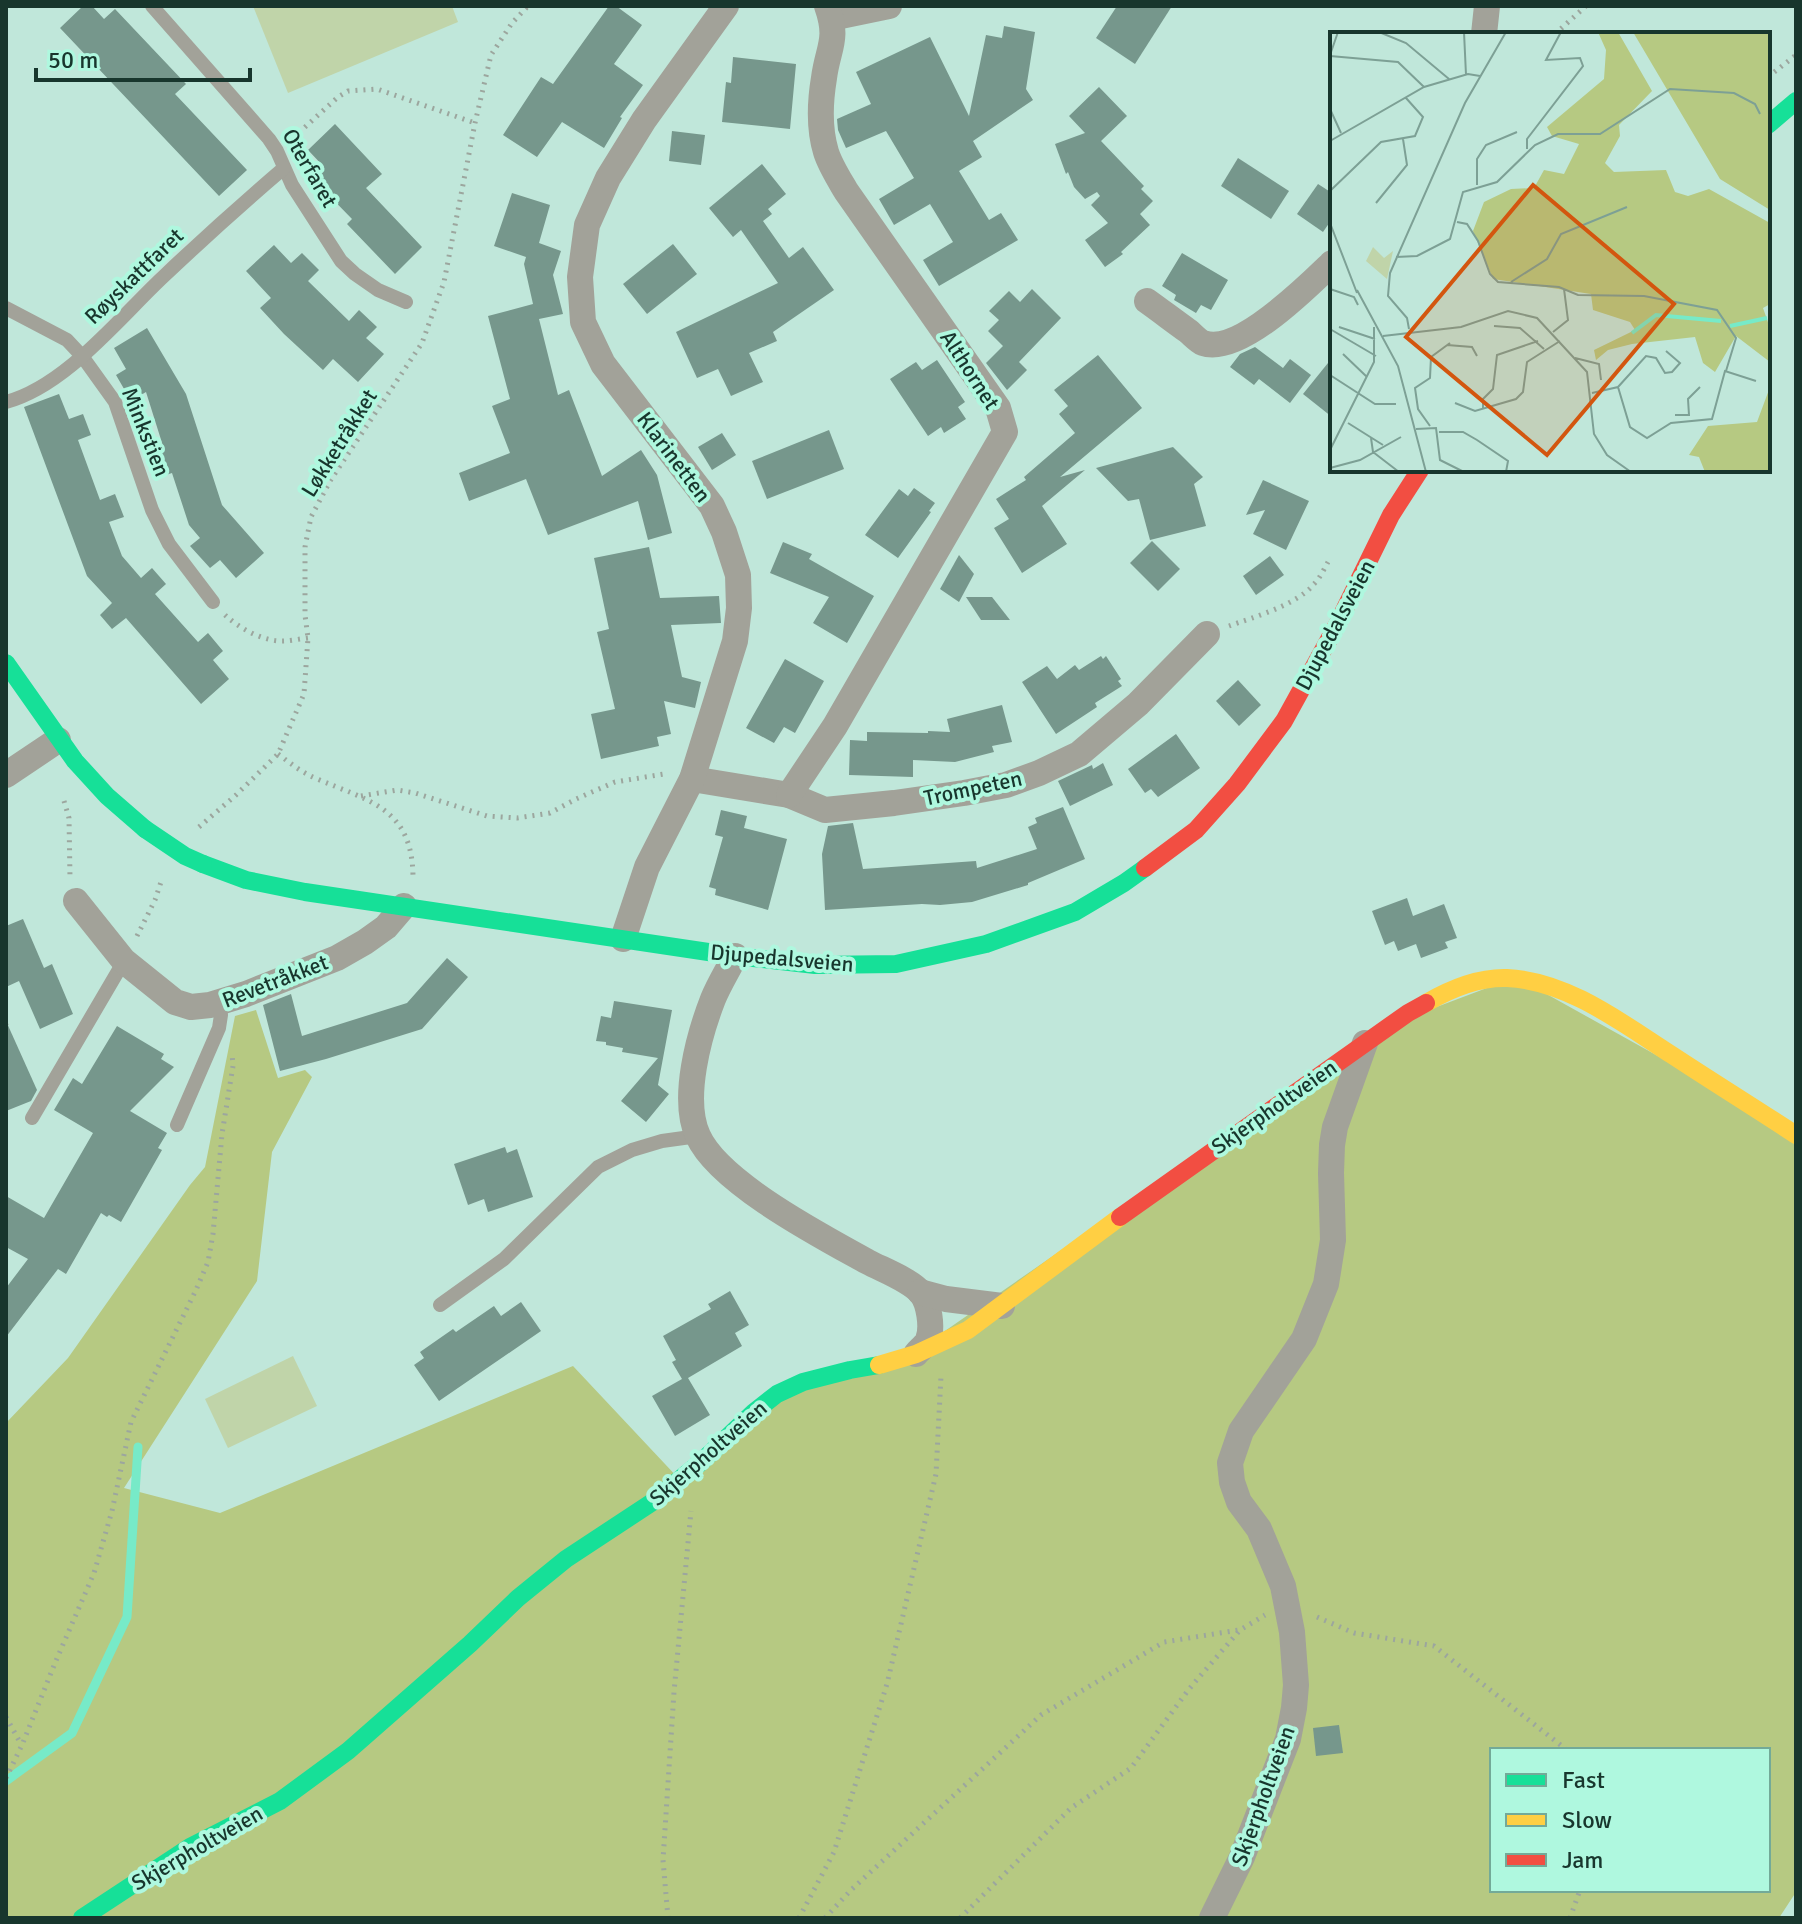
<svg xmlns="http://www.w3.org/2000/svg" width="1802" height="1924" viewBox="0 0 1802 1924" font-family="Signika,sans-serif">
	<style>
		.green { fill: #c0d4a9 }
		.forest { fill: #b6c982; fill-rule: evenodd }
		.lines { fill: none; stroke-linecap: round; stroke-linejoin: round }
		.stream { stroke: #77eac8; stroke-width: 9 }
		.building { fill: #76978c }
		.path { stroke: #9ca69e; stroke-width: 5; stroke-dasharray: 2 6; stroke-linecap: butt }
		.lane { stroke: #a2a299; stroke-width: 14 }
		.street { stroke: #a2a299; stroke-width: 26 }
		.fast { stroke: #16e098; stroke-width: 18 }
		.slow { stroke: #ffcf43; stroke-width: 18 }
		.jam { stroke: #f24e42; stroke-width: 18 }
		.fast-bridge { stroke: #16e098; stroke-width: 18 }
		.labels { text-anchor: middle; dominant-baseline: central; stroke-width: 8; stroke-linejoin: round; paint-order: stroke }
		.street-label { font-size: 22px; fill: #18362d; stroke: #aff8df }
		.inset-river { fill: none; stroke: #77eac8; stroke-width: 4 }
		.inset-road { fill: none; stroke: #7da095; stroke-width: 2 }
		.view { fill: #d3560f; fill-opacity: 0.15; stroke: #d3560f; stroke-width: 4 }
		.inset-edge { fill: none; stroke: #18362d; stroke-width: 4 }
	</style>
	<rect width="100%" height="100%" fill="#c0e7da"/>
	<g class="green">
		<path d="M253,6H452L458,22L288,93Z"/>
		<path d="M293,1356L317,1406L228,1448L205,1399Z"/>
	</g>
	<path class="forest" d="M1516,977L1796,1133V1892L1779,1918H6V1423L68,1358L190,1185L205,1167L235,1016L256,1010L278,1078L305,1070L312,1077L272,1152L257,1281L124,1488L220,1513L573,1366L680,1480L761,1404L919,1349L1381,1028ZM1492,1750H1768V1890H1492Z"/>
	<g class="lines">
		<path class="stream" d="M6,1781L72,1733L127,1617L138,1447"/>
	</g>
	<g class="building">
		<path d="M83,6H92L104,19L115,9L186,84L175,94L247,170L219,196L60,28Z"/>
		<path d="M609,6H616L642,25L614,64L643,85L620,117L622,118L604,148L562,122L537,157L503,135L541,77L553,84Z"/>
		<path d="M1117,6H1172L1135,64L1096,38Z"/>
		<path d="M1004,26L1035,32L1026,89L1033,100L973,141L982,157L959,171L989,220L1001,213L1018,240L939,286L923,260L953,242L930,204L894,225L879,199L914,178L886,131L846,148L838,130L837,119L871,104L856,72L930,37L969,116L986,35L1002,38Z"/>
		<path d="M733,57L796,64L790,129L722,122L726,82L731,83Z"/>
		<path d="M1099,87L1127,116L1101,141L1144,186L1141,189L1153,201L1140,214L1150,225L1121,252L1123,254L1105,267L1085,240L1108,223L1091,205L1100,196L1097,192L1085,199L1074,187L1068,172L1066,174L1055,144L1085,133L1069,116Z"/>
		<path d="M335,124L382,174L366,188L422,247L395,274L347,224L352,219L312,178L324,167L308,150Z"/>
		<path d="M672,131L705,135L701,165L669,161Z"/>
		<path d="M1238,158L1289,191L1271,219L1221,186Z"/>
		<path d="M762,164L786,194L768,209L772,214L763,221L789,258L803,247L834,290L773,332L777,341L749,353L763,382L731,396L718,369L697,378L676,332L778,283L741,230L733,237L709,208Z"/>
		<path d="M1318,184L1332,193V219L1323,232L1297,214Z"/>
		<path d="M512,193L550,205L539,243L561,251L553,275L563,314L539,319L558,395L569,390L602,476L641,450L657,475L672,533L648,540L638,501L548,535L526,479L469,501L459,473L510,453L492,406L510,399L488,316L533,304L524,264L526,257L494,246Z"/>
		<path d="M673,244L697,274L647,314L623,284Z"/>
		<path d="M274,245L291,263L302,253L319,270L308,281L349,321L359,310L377,327L366,338L384,354L358,382L333,359L323,370L284,334L260,308L271,298L246,271Z"/>
		<path d="M1182,253L1228,280L1211,310L1201,305L1196,313L1174,300L1176,295L1162,286Z"/>
		<path d="M1032,289L1061,318L1019,362L1027,370L1007,390L986,363L1003,346L988,331L999,320L989,311L1009,291L1020,302Z"/>
		<path d="M147,328L186,394L222,505L264,553L236,578L220,560L210,568L190,546L200,538L189,525L172,473L160,477L151,449L163,446L146,392L131,401L116,375L126,369L114,348Z"/>
		<path d="M1255,347L1283,368L1290,359L1311,375L1290,403L1259,379L1254,385L1230,367L1240,354Z"/>
		<path d="M1098,355L1142,408L1060,477L1085,470L1042,506L1067,544L1022,573L994,528L1009,519L996,499L1026,480L1024,477L1075,433L1059,414L1068,406L1054,390Z"/>
		<path d="M1332,358V417L1303,394Z"/>
		<path d="M937,360L965,402L958,407L966,419L944,433L941,427L928,436L890,379L916,362L922,370Z"/>
		<path d="M59,394L69,419L83,414L91,435L78,440L100,500L115,494L124,517L109,522L122,556L141,578L152,568L166,584L155,594L198,642L208,633L223,651L213,660L229,679L201,704L126,618L112,629L100,615L112,603L87,576L24,407Z"/>
		<path d="M829,430L844,469L767,499L752,461Z"/>
		<path d="M722,433L736,455L712,470L698,447Z"/>
		<path d="M1173,447L1203,477L1194,484L1206,526L1150,540L1139,499L1128,501L1096,468Z"/>
		<path d="M1263,480L1309,501L1286,550L1253,534L1265,510L1246,515Z"/>
		<path d="M914,488L935,503L929,511L931,512L898,558L865,535L899,489L908,496Z"/>
		<path d="M1152,541L1180,569L1158,591L1130,563Z"/>
		<path d="M783,542L812,554L809,559L874,596L847,643L813,623L829,597L770,573Z"/>
		<path d="M649,547L660,598L719,596L721,623L671,625L682,677L701,682L695,708L664,701L671,734L657,737L659,746L601,759L591,714L615,709L597,632L609,629L594,558Z"/>
		<path d="M959,555L974,574L959,602L940,589Z"/>
		<path d="M1270,556L1284,575L1256,595L1243,576Z"/>
		<path d="M966,597H992L1010,620H981Z"/>
		<path d="M1101,656L1103,659L1106,656L1121,679L1118,681L1122,686L1095,703L1097,707L1056,734L1022,682L1047,666L1057,679L1075,665L1079,670Z"/>
		<path d="M785,659L824,681L795,733L784,727L774,743L746,728Z"/>
		<path d="M1238,680L1261,705L1239,726L1216,701Z"/>
		<path d="M1002,705L1012,742L992,746L994,752L955,762L913,760V777L849,775L850,740L867,741V732L928,733V731L950,732L947,719Z"/>
		<path d="M1176,734L1200,768L1158,797L1151,789L1145,793L1128,769Z"/>
		<path d="M1103,763L1113,785L1070,806L1058,781L1092,765L1093,769Z"/>
		<path d="M1063,807L1085,859L1028,883V885L972,902L940,905L922,904L825,910L822,854L828,826L853,823L863,869L976,861L977,868L1037,849L1028,827L1037,823L1035,818Z"/>
		<path d="M721,810L747,816L744,828L787,839L768,910L715,895L716,889L709,887L723,837L715,835Z"/>
		<path d="M1407,898L1413,916L1444,904L1457,938L1445,942L1448,948L1421,958L1416,944L1398,951L1394,941L1385,945L1372,911Z"/>
		<path d="M23,919L44,968L52,964L73,1014L40,1029L19,981L6,987V926Z"/>
		<path d="M447,958L468,977L422,1029L326,1059L280,1071L263,1005L291,994L302,1036L407,1003Z"/>
		<path d="M614,1001L672,1010L658,1085L669,1094L646,1122L621,1101L658,1058L622,1052L623,1048L606,1045V1042L596,1041L601,1016L611,1018Z"/>
		<path d="M6,1021L37,1090L31,1101L6,1111Z"/>
		<path d="M117,1026L164,1054L161,1059L174,1067L130,1111L167,1133L158,1148L162,1150L121,1222L109,1215L107,1217L101,1213L66,1274L58,1269L6,1337V1288L28,1259L6,1247V1196L44,1218L93,1133L54,1110L73,1078L82,1084Z"/>
		<path d="M505,1147L507,1153L517,1149L533,1197L488,1212L484,1199L468,1205L454,1164Z"/>
		<path d="M730,1291L749,1325L735,1333L742,1346L688,1378L710,1415L675,1436L652,1396L682,1379L672,1362L676,1360L663,1336L711,1309L708,1304Z"/>
		<path d="M521,1302L541,1331L439,1401L414,1365L424,1358L420,1352L453,1329L456,1332L494,1306L501,1316Z"/>
		<path d="M1339,1725L1343,1753L1316,1756L1313,1728Z"/>
	</g>
	<g class="lines">
		<g class="path">
			<path d="M1555,34L1586,6"/>
			<path d="M1768,77L1796,55"/>
			<path d="M293,138L338,97L348,91L377,89L475,123"/>
			<path d="M225,615C239,628 262,641 282,641C290,641 299,639 308,638"/>
			<path d="M1229,626C1254,617 1297,605 1314,584C1320,578 1324,569 1328,562"/>
			<path d="M278,754C290,763 301,772 315,778C368,801 412,807 413,876"/>
			<path d="M361,796L397,790L415,793L487,816L517,818L550,813L576,799L615,782L664,774"/>
			<path d="M64,801L69,818L70,878"/>
			<path d="M199,827L236,795L278,754L304,694L308,638L305,615V547L311,517L330,481L422,343L444,282L475,123L491,55L512,23L528,6"/>
			<path d="M137,936L155,900L162,879"/>
			<path d="M6,1025L7,1026"/>
			<path d="M1317,1617L1354,1633L1434,1646L1567,1750"/>
			<path d="M6,1717L21,1744"/>
			<path d="M6,1778L22,1745L55,1663L94,1573L112,1511L131,1422L196,1290L208,1262L213,1234L222,1134L233,1066L232,1053"/>
			<path d="M668,1918L663,1860L674,1692L691,1511"/>
			<path d="M799,1918L834,1852L887,1684L936,1474L941,1376"/>
			<path d="M825,1918L851,1890L1041,1715L1164,1642L1239,1630"/>
			<path d="M960,1918L1071,1808L1131,1768L1189,1689L1240,1630L1265,1615"/>
			<path d="M1570,1918L1580,1890"/>
		</g>
		<g class="lane">
			<path d="M152,6L269,139L277,151L292,185L341,261L355,274L378,290L406,302"/>
			<path d="M6,308L67,340L82,356L115,402L152,510L169,544L213,602"/>
			<path d="M6,402C66,386 120,317 164,276C203,239 243,203 284,168"/>
			<path d="M32,1118L124,961"/>
			<path d="M177,1125L219,1028L221,1015L219,1003"/>
			<path d="M440,1305L504,1259L598,1167L632,1150L662,1141L698,1136"/>
		</g>
		<g class="street">
			<path d="M831,18L889,6"/>
			<path d="M1484,34L1487,6"/>
			<path d="M1147,301C1161,311 1174,321 1188,331C1192,334 1198,341 1203,343C1239,356 1308,286 1332,263"/>
			<path d="M6,775L58,740"/>
			<path d="M692,779L789,795L825,810L894,803L964,793L1006,785L1039,773L1079,754L1138,704L1207,634"/>
			<path d="M789,795L835,726L1005,432L998,408L846,191C839,179 830,165 826,152C819,129 820,102 824,78C828,47 839,40 827,6"/>
			<path d="M76,901L124,961L175,1002L191,1007L210,1005L246,994L337,958L365,942L386,927L404,906"/>
			<path d="M623,939L647,867L692,779L735,641L739,608L738,575L724,532L712,506L603,364L583,322L580,277L587,225L608,178L644,120L726,6"/>
			<path d="M735,956C728,970 719,984 713,999C699,1035 681,1099 698,1136C719,1183 823,1237 868,1262C883,1270 910,1280 921,1293C929,1303 933,1327 928,1340C926,1345 919,1350 916,1354"/>
			<path d="M920,1292L946,1299L1002,1306"/>
			<path d="M1212,1918L1242,1857L1288,1739L1294,1708L1296,1685L1292,1632L1283,1586L1259,1529L1239,1502L1232,1482L1230,1463L1241,1431L1304,1339L1326,1284L1333,1240L1331,1173L1332,1145L1335,1127L1365,1043"/>
		</g>
		<g class="fast">
			<path d="M1768,125L1796,101"/>
			<path d="M6,663L75,761L107,796L145,829"/>
			<path d="M203,864L246,880L305,892L735,956L815,965L896,964L986,944L1075,912L1124,883L1145,868"/>
			<path d="M82,1918L190,1847L280,1801L348,1751L470,1644L518,1598L566,1559L651,1503L701,1462L754,1412L777,1394L803,1382L850,1370L879,1365"/>
		</g>
		<g class="slow">
			<path d="M1426,1003C1450,989 1478,977 1507,978C1568,981 1622,1023 1672,1055C1713,1082 1755,1108 1796,1135"/>
			<path d="M879,1365L916,1354L968,1330L1120,1217"/>
		</g>
		<g class="jam">
			<path d="M1145,868L1196,830L1237,784L1284,721L1338,623L1391,515L1420,470"/>
			<path d="M1120,1217L1408,1013L1426,1003"/>
		</g>
		<path class="fast-bridge" d="M145,829L185,856L203,864"/>
	</g>
	<g class="labels">
		<g class="street-label">
			<text transform="translate(310 168) rotate(60)">Oterfaret</text>
			<text transform="translate(134 276) rotate(-44)">Røyskattfaret</text>
			<text transform="translate(970 370) rotate(57)">Althornet</text>
			<text transform="translate(146 432) rotate(68)">Minkstien</text>
			<text transform="translate(339 443) rotate(-58)">Løkketråkket</text>
			<text transform="translate(674 457) rotate(53)">Klarinetten</text>
			<text transform="translate(1335 625) rotate(-62)">Djupedalsveien</text>
			<text transform="translate(973 788) rotate(-12)">Trompeten</text>
			<text transform="translate(782 958) rotate(5)">Djupedalsveien</text>
			<text transform="translate(275 981) rotate(-21)">Revetråkket</text>
			<text transform="translate(1274 1107) rotate(-35)">Skjerpholtveien</text>
			<text transform="translate(708 1453) rotate(-41)">Skjerpholtveien</text>
			<text transform="translate(1263 1796) rotate(-70)">Skjerpholtveien</text>
			<text transform="translate(197 1848) rotate(-30)">Skjerpholtveien</text>
		</g>
	</g>
	<g transform="translate(1330 32)">
		<rect width="440" height="440" fill="#c0e7da"/>
		<path d="M43,215L54,226L63,219L57,247L36,229Z" fill="#c0d4a9"/>
		<path d="M268,0H288L322,59L289,93L290,104L275,131L284,140L336,138L345,160L358,164L379,157L440,191V272L433,276L440,296V330L406,304L385,340L373,331L365,305L302,312L278,318L266,328L264,318L305,298L300,290L263,278L261,262L163,247L143,199L154,170L181,157L204,156L214,138L234,142L249,112L222,104L217,95L274,47L276,18ZM303,0H440V178L390,147ZM440,355V440H375L369,425L359,423L378,394L427,390Z" fill="#b6c982"/>
		<path class="inset-river" d="M400,294L437,286M302,301L326,283L391,289"/>
		<path class="inset-road" d="M49,0L76,11L119,47M134,0L136,43M0,23L8,0M0,24L68,30L94,55M0,77L11,101M0,109L94,55L138,42L150,44M197,117V107L253,34L250,26L216,28L231,0M147,153V127L156,113L187,100M0,159L51,110L85,104L93,85L76,66M46,171L77,133L73,107M127,190L137,192L148,209L160,242L168,250L229,255L248,263L314,264L387,278L406,306L396,339M0,191L27,261M66,225L87,224L120,207L133,160L167,150L205,113L228,102H270L340,57L404,61L425,72L430,82M181,250L217,227L231,202L297,175M0,257L24,265L28,273M27,258L68,334L96,440M164,294L190,296L214,317M9,295L45,307M0,297L46,324M79,297L77,286L58,264L60,241L135,71L176,0M223,300L238,288L234,257M53,304L131,295L178,279L207,286L257,340L264,402L277,423L301,440M117,313L142,315L147,324M13,322L37,345M245,326L269,332L271,348M0,343L45,372H66M288,355L300,395L317,406L341,391L382,387L395,339L426,349M262,361L288,355L316,324L326,326L335,341L342,340L350,331L336,319M125,371L145,379L186,367L193,360L197,330L230,309M153,377V367L163,357L167,323L208,309M345,383H359L358,367L370,355M18,391L53,413M100,394L88,377L85,356L100,346L101,325L120,311M86,397L106,396L110,428L134,440M109,400H133L147,408L178,429L176,440M41,406L43,420L69,440M0,418L44,330V295M0,436L30,428L71,405"/>
		<path class="view" d="M203,153L344,272L217,423L76,305Z"/>
		<rect width="440" height="440" class="inset-edge"/>
	</g>
	<rect width="1802" height="1924" fill="none" stroke="#18362d" stroke-width="16"/>
	<rect x="1490" y="1748" width="280" height="144" fill="#aff8df" stroke="#73aa98" stroke-width="2"/>
	<rect x="1506" y="1774" width="40" height="12" fill="#16e098" stroke="#73aa98" stroke-width="2"/>
	<text x="1562" y="1788" font-size="24" fill="#18362d">Fast</text>
	<rect x="1506" y="1814" width="40" height="12" fill="#ffcf43" stroke="#73aa98" stroke-width="2"/>
	<text x="1562" y="1828" font-size="24" fill="#18362d">Slow</text>
	<rect x="1506" y="1854" width="40" height="12" fill="#f24e42" stroke="#73aa98" stroke-width="2"/>
	<text x="1562" y="1868" font-size="24" fill="#18362d">Jam</text>
	<path d="M36 68v12h214v-12" fill="none" stroke="#18362d" stroke-width="4"/>
	<text x="48" y="68" font-size="24" fill="#18362d" stroke="#aff8df" stroke-width="6" paint-order="stroke">50 m</text>
</svg>
